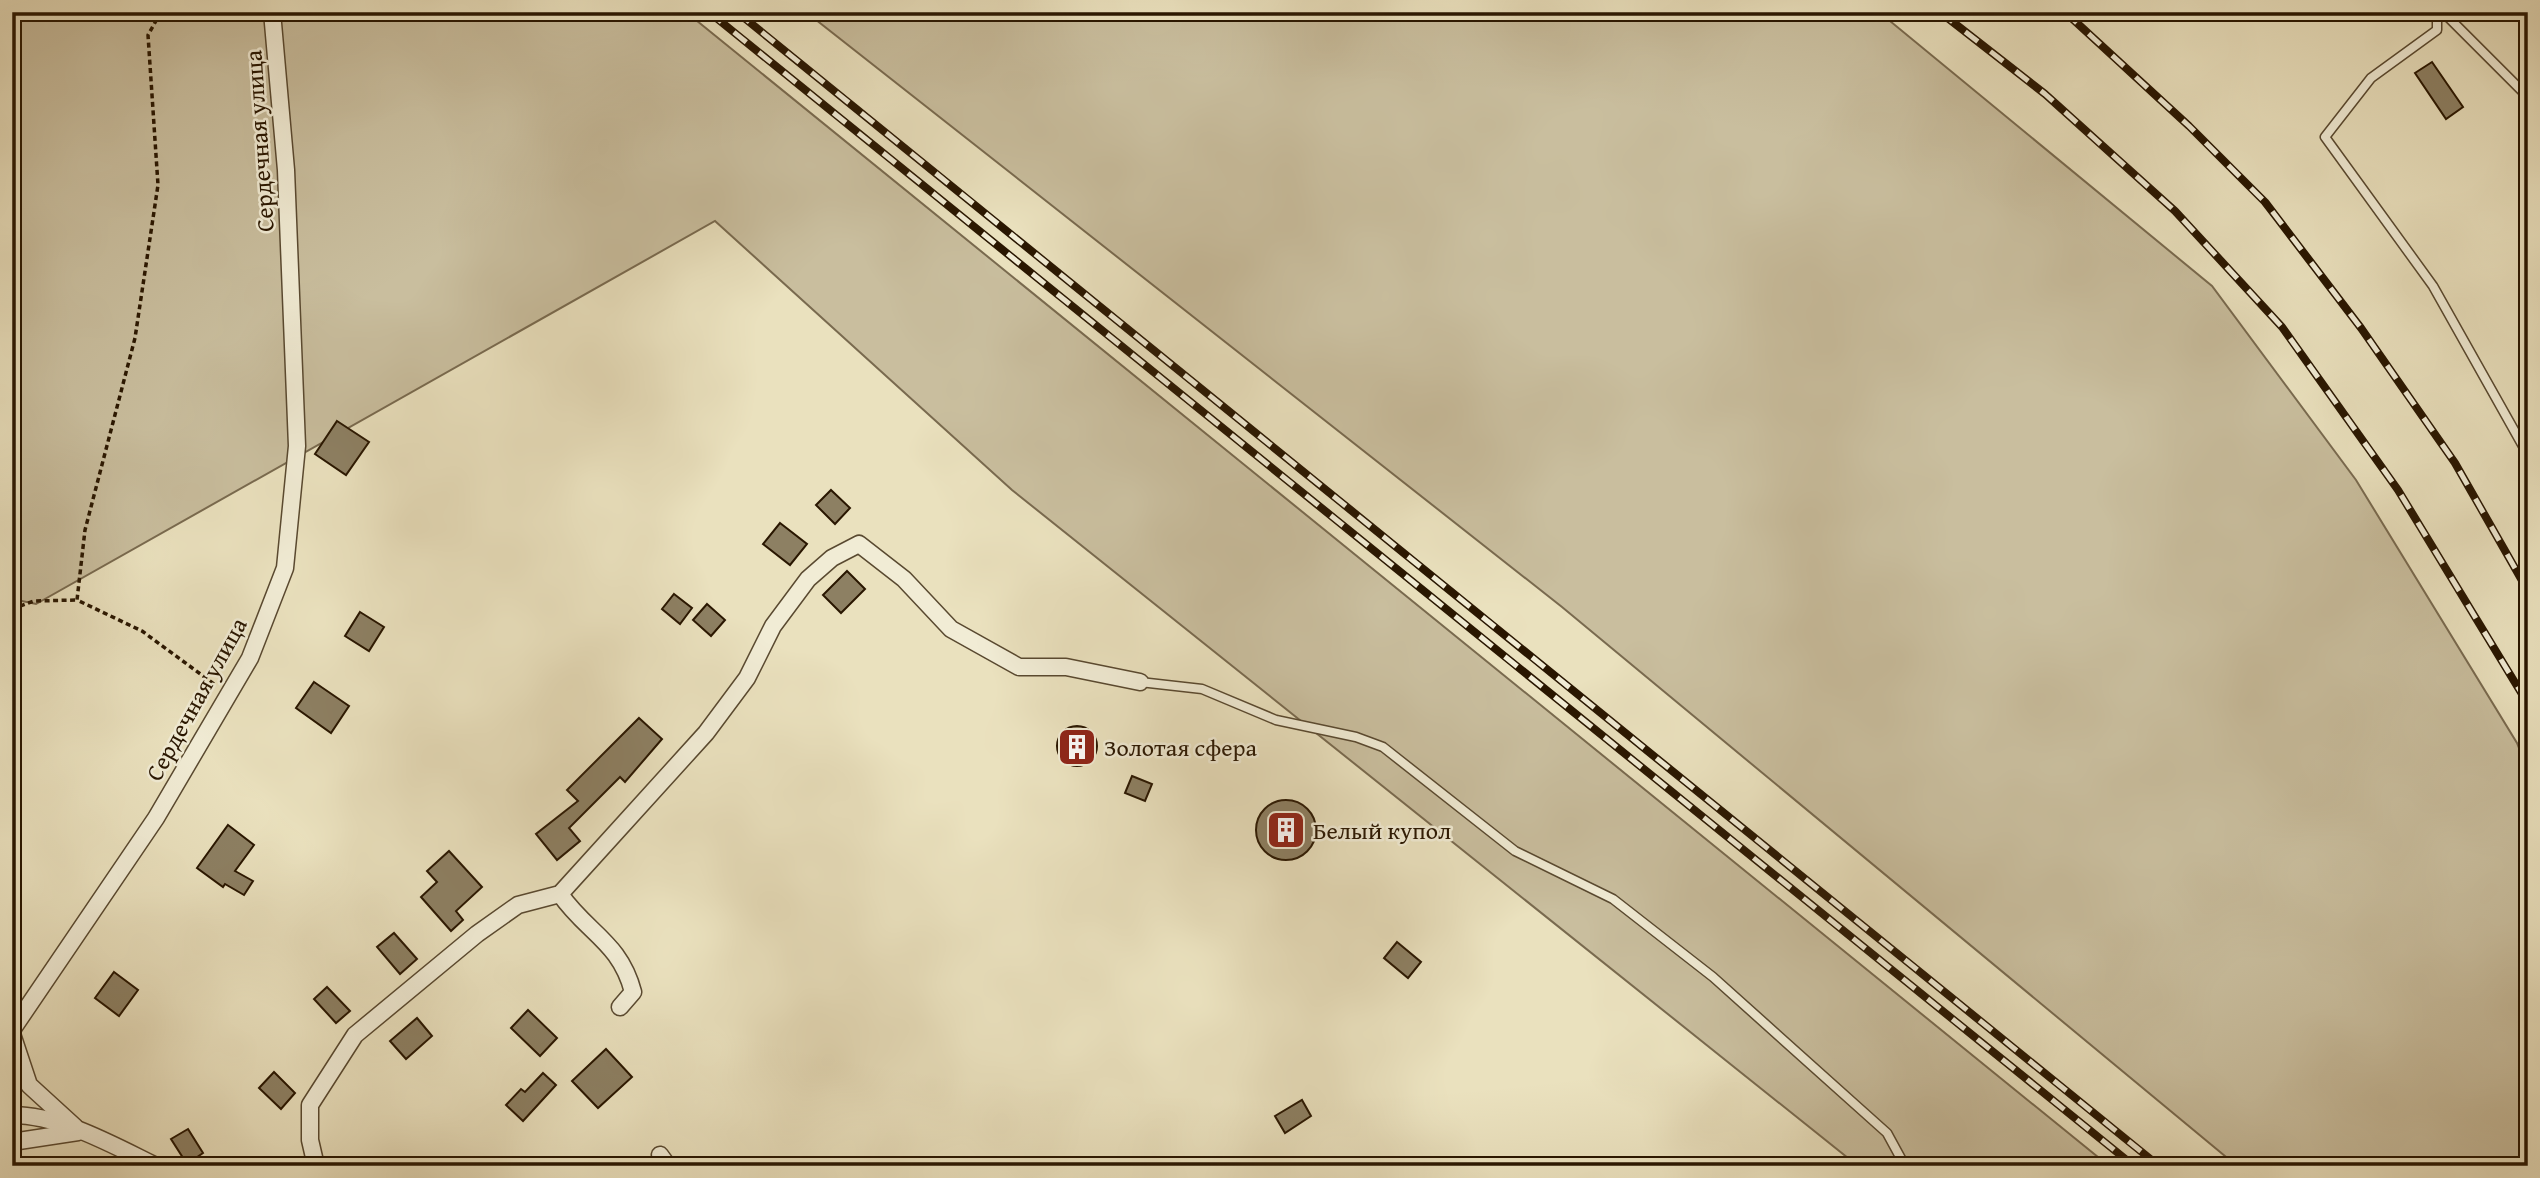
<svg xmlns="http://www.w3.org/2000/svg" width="2540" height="1178" viewBox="0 0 2540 1178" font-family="'Gentium Book Plus',serif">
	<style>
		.green { fill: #c9be9e; stroke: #796a4f; stroke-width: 2 }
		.building { fill: #8d8063; stroke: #291600; stroke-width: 2 }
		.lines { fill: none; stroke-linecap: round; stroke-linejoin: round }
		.service-casing { stroke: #594930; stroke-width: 11 }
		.minor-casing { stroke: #594930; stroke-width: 19 }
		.path { stroke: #291600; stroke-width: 3.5; stroke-dasharray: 5 3.5; stroke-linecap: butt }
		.service { stroke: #f1ecd5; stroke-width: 8 }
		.minor { stroke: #f1ecd5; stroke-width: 16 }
		.rail-casing { stroke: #291600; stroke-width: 8 }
		.rail { stroke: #f1ecd5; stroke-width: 5; stroke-dasharray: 16; stroke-linecap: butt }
		.labels { text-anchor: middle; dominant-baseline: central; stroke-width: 5; stroke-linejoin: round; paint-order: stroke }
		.street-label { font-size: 24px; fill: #291600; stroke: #f1ecd5 }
		.poi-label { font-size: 24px; fill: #291600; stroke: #f1ecd5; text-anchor: start }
	</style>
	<rect width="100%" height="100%" fill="#eae1be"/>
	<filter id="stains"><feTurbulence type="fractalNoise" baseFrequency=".00286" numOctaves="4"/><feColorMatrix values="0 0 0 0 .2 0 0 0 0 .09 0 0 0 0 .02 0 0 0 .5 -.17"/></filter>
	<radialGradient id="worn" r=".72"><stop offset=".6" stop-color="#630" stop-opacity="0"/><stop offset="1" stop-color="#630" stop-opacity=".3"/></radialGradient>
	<g class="green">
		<path d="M12,12H686L2109,1166H1858L1012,490L715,221L36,604L12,599Z"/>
		<path d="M806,12H1875L1890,21L2212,286L2356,480L2517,743L2528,771V1166H2237L1562,607Z"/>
	</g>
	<g class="building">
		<path d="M2432,62L2463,107L2446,119L2415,73Z"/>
		<path d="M337,421L369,442L346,475L315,454Z"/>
		<path d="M831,490L850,508L835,524L816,505Z"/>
		<path d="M780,523L807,544L790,565L763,544Z"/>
		<path d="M847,571L865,589L841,613L823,595Z"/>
		<path d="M674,594L692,608L680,624L662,609Z"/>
		<path d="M707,604L725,620L711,636L693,620Z"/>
		<path d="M360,612L384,627L369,651L345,636Z"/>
		<path d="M314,682L349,706L331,733L296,708Z"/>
		<path d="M639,718L662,739L625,782L620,777L569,828L580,841L557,860L536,834L578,801L567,790Z"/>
		<circle cx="1077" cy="746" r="20"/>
		<path d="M1132,776L1152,784L1145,801L1125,793Z"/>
		<circle cx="1286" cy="830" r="30"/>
		<path d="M228,825L254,845L235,871L253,881L244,895L225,884L223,887L197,868Z"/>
		<path d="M449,851L482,887L456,911L463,920L451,931L421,897L437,882L427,871Z"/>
		<path d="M394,933L417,959L400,974L377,947Z"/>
		<path d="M1397,942L1421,962L1408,978L1384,958Z"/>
		<path d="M114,972L138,990L119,1016L95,998Z"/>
		<path d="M327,987L350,1011L336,1023L314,999Z"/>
		<path d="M528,1010L557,1038L540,1056L511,1028Z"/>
		<path d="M417,1018L432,1036L406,1059L390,1041Z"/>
		<path d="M606,1049L632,1077L598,1108L572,1081Z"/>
		<path d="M274,1072L295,1093L281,1109L259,1088Z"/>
		<path d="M543,1073L556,1085L523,1121L506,1105L521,1089L525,1092Z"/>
		<path d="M1302,1100L1311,1116L1285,1133L1275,1116Z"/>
		<path d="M188,1129L203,1153L187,1164L171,1139Z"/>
	</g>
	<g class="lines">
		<defs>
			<g id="service">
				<path d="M2437,12V30L2371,78L2325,137L2433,286L2528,455"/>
				<path d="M2443,12L2528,97"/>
				<path d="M1140,682L1202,689L1276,720L1356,737L1383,747L1515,851L1613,899L1713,977L1887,1133L1905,1166"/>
			</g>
			<g id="minor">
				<path d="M560,894C587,933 620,942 633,992L620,1007"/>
				<path d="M12,1030L156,818L250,658L285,568L297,446L286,170L272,12"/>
				<path d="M12,1034L29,1085L75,1127"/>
				<path d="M12,1115C60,1115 113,1145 156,1166"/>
				<path d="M12,1142L78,1132"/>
				<path d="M660,1155L668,1166"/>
				<path d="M316,1166L310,1140V1105L355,1035L477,934L518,905L560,894L706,733L747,678L773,626L808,579L832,558L859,544L904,579L951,629L1019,667H1066L1140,682"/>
			</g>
		</defs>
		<use href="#service" class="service-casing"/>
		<use href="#minor" class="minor-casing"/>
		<g class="path">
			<path d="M161,12L148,35L158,185L135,338L85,530L77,600L142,631L214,684"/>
			<path d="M12,609L34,601L77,600"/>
		</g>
		<use href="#service" class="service"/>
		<use href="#minor" class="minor"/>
		<defs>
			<g id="rail">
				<path d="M709,12L2134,1166"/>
				<path d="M737,12L2159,1166"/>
				<path d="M1940,12L2045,94L2175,211L2282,327L2398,490L2528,704"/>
				<path d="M2065,12L2189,126L2265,202L2361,328L2455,463L2528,591"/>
			</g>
		</defs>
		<use href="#rail" class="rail-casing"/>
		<use href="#rail" class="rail"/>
	</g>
	<defs>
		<symbol id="building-square" viewBox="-11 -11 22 22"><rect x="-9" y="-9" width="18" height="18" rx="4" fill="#8f2418" stroke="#f1ecd5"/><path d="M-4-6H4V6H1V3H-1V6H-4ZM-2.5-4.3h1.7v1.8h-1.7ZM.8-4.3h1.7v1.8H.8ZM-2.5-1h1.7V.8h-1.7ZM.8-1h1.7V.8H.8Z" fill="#fff"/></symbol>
	</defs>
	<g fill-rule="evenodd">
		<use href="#building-square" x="1055" y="725" width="44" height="44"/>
		<use href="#building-square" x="1264" y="808" width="44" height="44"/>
	</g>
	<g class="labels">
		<g class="street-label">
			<text transform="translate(259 141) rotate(-94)">Сердечная улица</text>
			<text transform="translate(196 699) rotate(-61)">Сердечная улица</text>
		</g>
		<g class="poi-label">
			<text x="1104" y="747">Золотая сфера</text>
			<text x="1313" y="830">Белый купол</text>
		</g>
	</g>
	<rect width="2540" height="1178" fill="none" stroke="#eae1be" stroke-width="42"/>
	<rect x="14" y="14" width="2512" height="1150" fill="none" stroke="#291600" stroke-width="3.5"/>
	<rect x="21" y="21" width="2498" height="1136" fill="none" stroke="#291600" stroke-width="2"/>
	<rect width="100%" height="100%" filter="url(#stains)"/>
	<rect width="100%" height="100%" fill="url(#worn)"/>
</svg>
